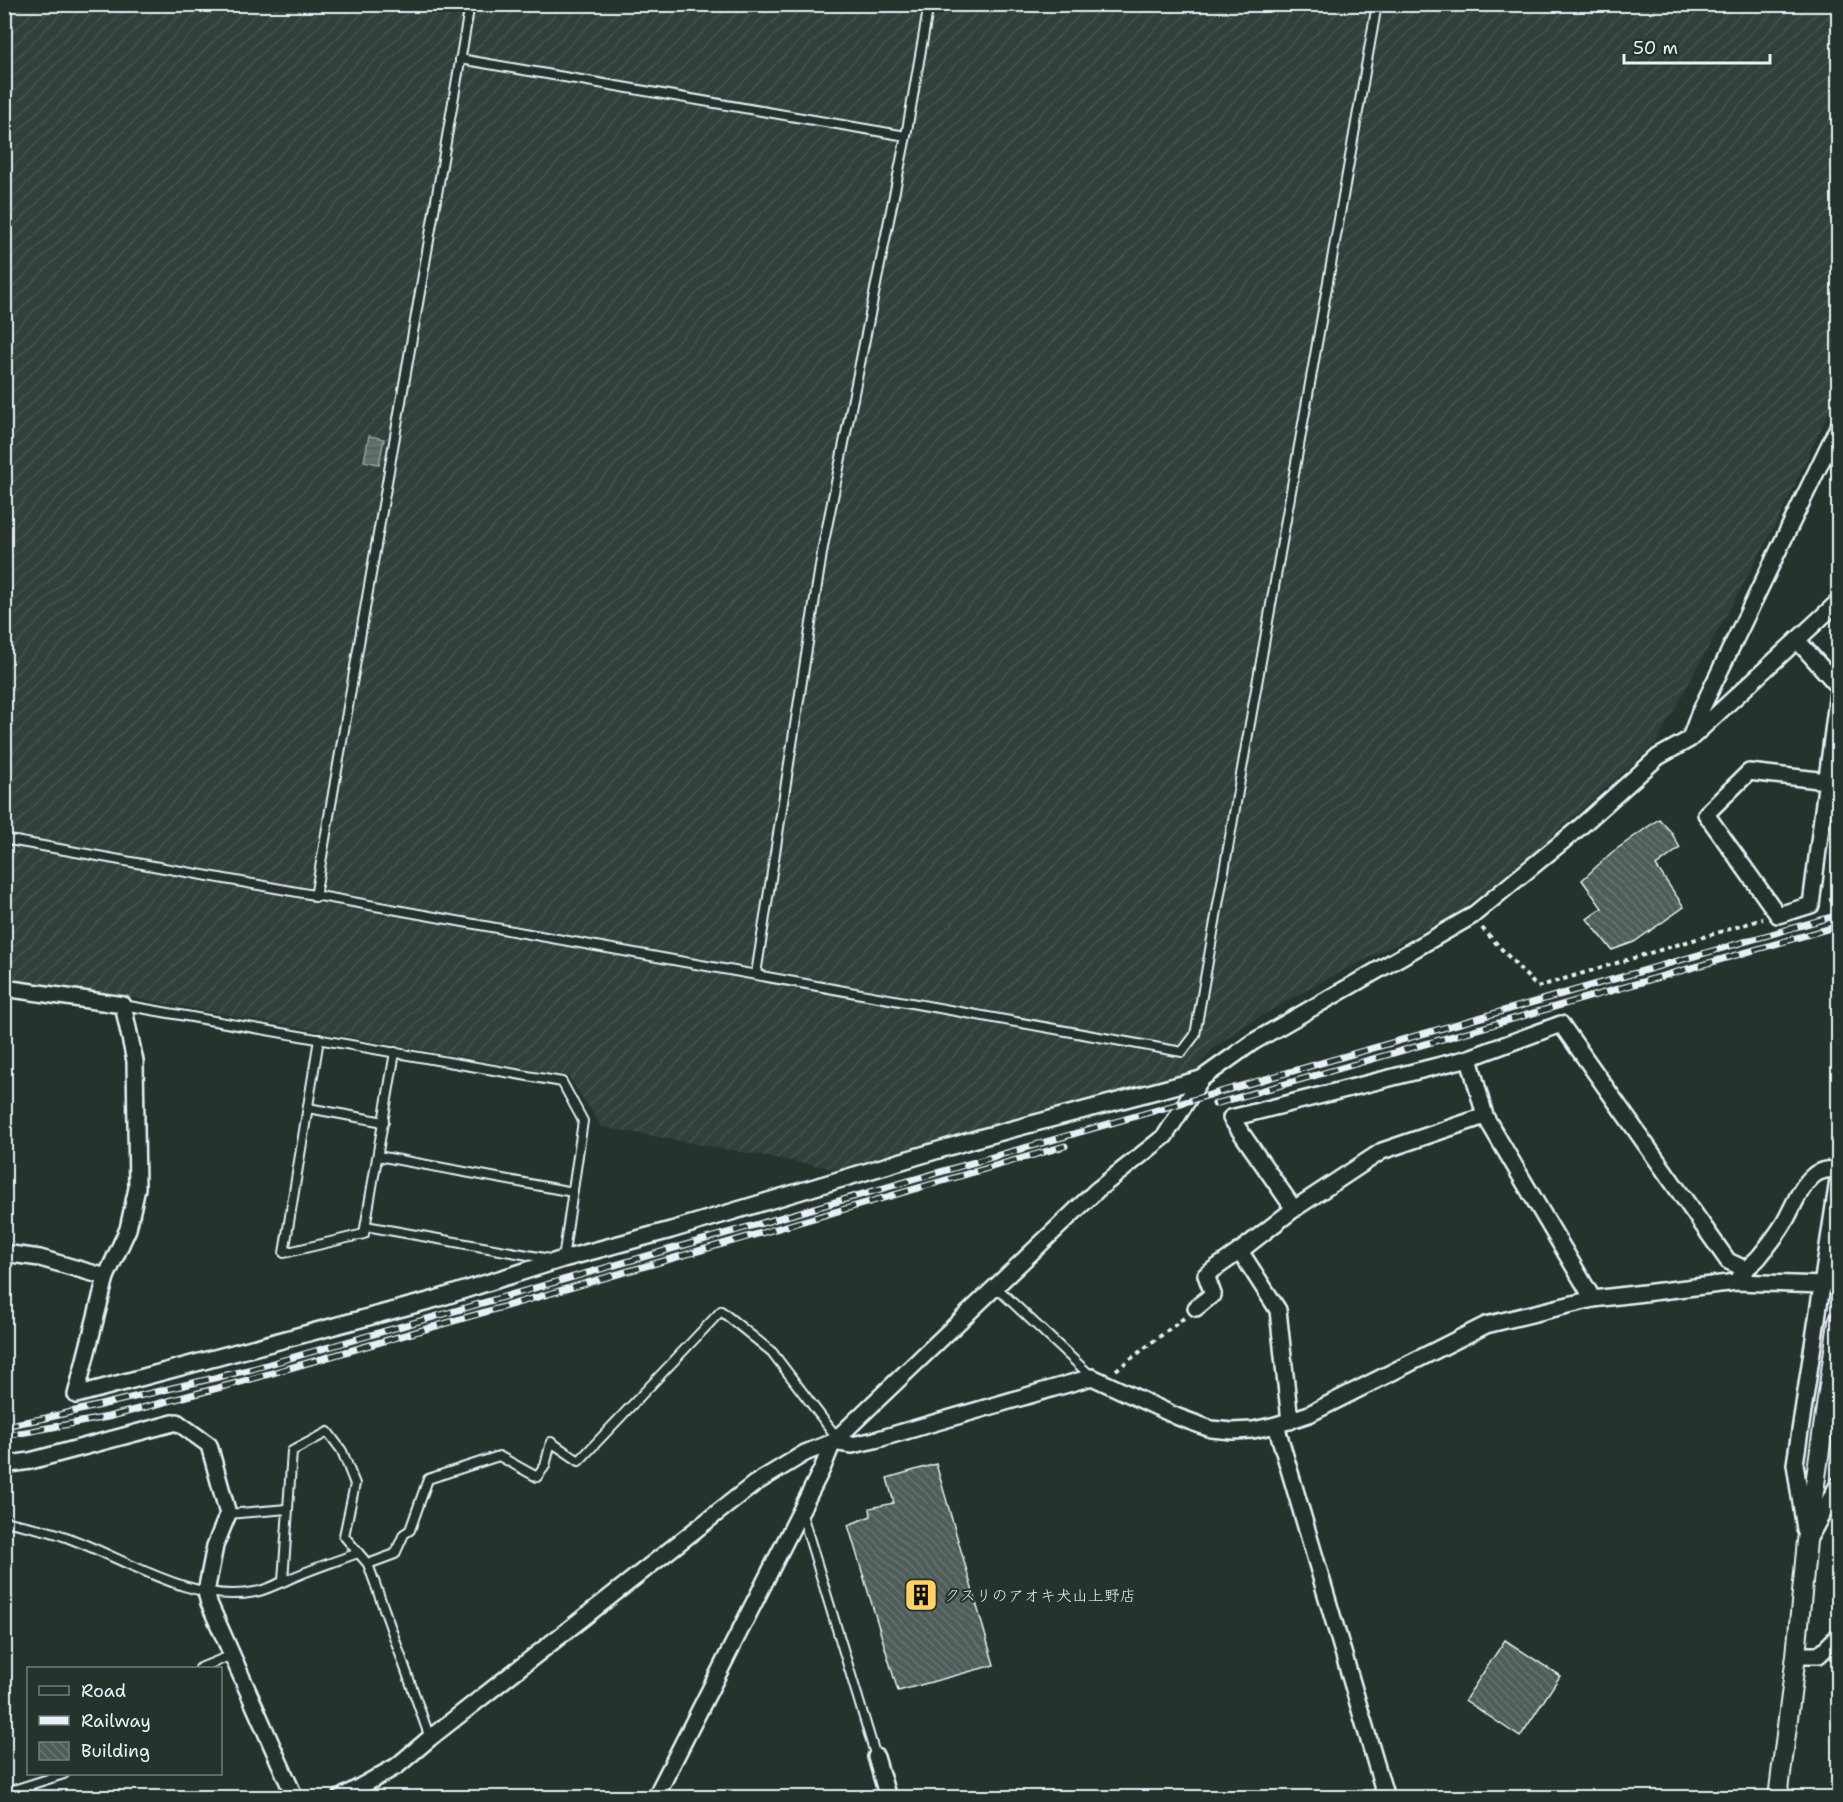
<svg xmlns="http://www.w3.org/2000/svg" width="1843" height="1802" viewBox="0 0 1843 1802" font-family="'Shantell Sans','Klee One',sans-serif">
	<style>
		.industrial { fill: url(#industrial-furrows) }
		.water { fill: url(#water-rules); stroke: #98a3a5; stroke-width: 1.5 }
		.building { fill: url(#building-back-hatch); stroke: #e8f1f8; stroke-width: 1.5 }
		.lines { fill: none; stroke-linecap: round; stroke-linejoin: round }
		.service-casing { stroke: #e8f1f8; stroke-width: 12 }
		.minor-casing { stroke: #e8f1f8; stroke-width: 20 }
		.tertiary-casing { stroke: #e8f1f8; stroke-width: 22 }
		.path { stroke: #e8f1f8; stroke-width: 4; stroke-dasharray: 4.5 4.5; stroke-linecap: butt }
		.service { stroke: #26332d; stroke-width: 8 }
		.minor { stroke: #26332d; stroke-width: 15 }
		.tertiary { stroke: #26332d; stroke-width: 18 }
		.rail-casing { stroke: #e8f1f8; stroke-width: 7 }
		.rail { stroke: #26332d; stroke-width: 4.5; stroke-dasharray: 14; stroke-linecap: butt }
		.labels { text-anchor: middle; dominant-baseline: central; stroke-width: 4.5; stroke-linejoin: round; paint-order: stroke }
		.poi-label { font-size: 16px; fill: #e8f1f8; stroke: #26332d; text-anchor: start }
	</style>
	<defs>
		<pattern id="industrial-furrows" width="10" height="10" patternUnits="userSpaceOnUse" patternTransform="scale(1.5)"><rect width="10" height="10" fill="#333f3a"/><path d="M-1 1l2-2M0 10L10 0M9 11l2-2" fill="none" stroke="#47524e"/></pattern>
		<pattern id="water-rules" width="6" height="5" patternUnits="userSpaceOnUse" patternTransform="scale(1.5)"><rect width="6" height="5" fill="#636f6d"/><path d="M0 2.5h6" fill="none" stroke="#535a5a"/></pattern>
		<pattern id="building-back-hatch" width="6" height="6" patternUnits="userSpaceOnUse" patternTransform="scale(1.5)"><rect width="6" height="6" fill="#505c59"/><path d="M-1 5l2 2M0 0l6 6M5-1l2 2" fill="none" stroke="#697472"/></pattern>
	</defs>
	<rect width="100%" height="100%" fill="#26332d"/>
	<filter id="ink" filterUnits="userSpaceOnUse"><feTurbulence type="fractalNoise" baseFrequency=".0167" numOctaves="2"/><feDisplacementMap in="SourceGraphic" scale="12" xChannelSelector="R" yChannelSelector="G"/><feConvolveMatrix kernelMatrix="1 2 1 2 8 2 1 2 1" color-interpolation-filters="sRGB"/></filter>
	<g filter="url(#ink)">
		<path class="industrial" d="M5,5H1838V392L1777,523L1656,743L1523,862L1454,915L1315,985L1239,1029L1214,1048L1187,1079L847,1171L602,1127L568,1076L128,997L5,979Z"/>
		<path class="water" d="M369,436L384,439L379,464L364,461Z"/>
		<g class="building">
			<path d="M1659,819L1671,832L1680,848L1656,866L1684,907L1634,942L1612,950L1587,919L1602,908L1582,880L1611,853Z"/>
			<path d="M936,1464L994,1665L898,1691L848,1525L871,1516L870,1508L894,1503L887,1478Z"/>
			<path d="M1505,1640L1560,1676L1520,1737L1465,1700Z"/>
		</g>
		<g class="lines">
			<defs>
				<g id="service">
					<path d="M460,59L906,136"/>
					<path d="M4,839C396,912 789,980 1182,1052L1195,1035L1377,4"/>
					<path d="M315,897L470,4"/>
					<path d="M756,974L823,547L906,136L929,4"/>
					<path d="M123,1005L562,1082L583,1121L563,1259"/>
					<path d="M319,1039L284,1253L364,1234L395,1052"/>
					<path d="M308,1108L384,1122"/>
					<path d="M378,1156L573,1192"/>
					<path d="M366,1226L550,1259"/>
					<path d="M996,1287L1092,1377"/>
					<path d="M801,1511L876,1757"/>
					<path d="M228,1514L287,1509"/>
					<path d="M4,1523L5,1521C24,1526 45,1529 63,1536C121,1556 191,1605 255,1592C266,1590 274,1585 285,1581C308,1570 334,1562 358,1553"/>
					<path d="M368,1564L395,1554L404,1534L410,1530L428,1479L499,1456L537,1477L545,1466L551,1442L579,1461L721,1311L772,1352L835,1435L833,1441"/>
					<path d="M283,1581L292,1451L328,1432L342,1451L355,1484L344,1536L368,1564L430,1738"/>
					<path d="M200,1668L232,1655"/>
					<path d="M28,1786L32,1798"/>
					<path d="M4,1793L64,1774"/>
				</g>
				<g id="minor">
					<path d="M1797,640L1838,686"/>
					<path d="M1691,736L1699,714L1838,427"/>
					<path d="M1827,781L1749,772L1706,814L1778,915L1811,905L1838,692"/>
					<path d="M4,988L123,1005L135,1061L137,1188L128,1229L106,1277L76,1395L436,1299L563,1259L671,1230L979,1138L1201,1079L1253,1042L1472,916L1579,828L1658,757L1690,739L1838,602"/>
					<path d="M1469,1058L1485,1116L1593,1299"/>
					<path d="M1294,1209L1231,1118L1469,1058L1561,1024L1728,1261L1745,1269"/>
					<path d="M4,1253L40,1258L106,1277"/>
					<path d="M1740,1277C1745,1268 1753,1264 1759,1257C1768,1246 1777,1235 1784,1223C1793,1208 1799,1188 1813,1176C1819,1170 1831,1168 1838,1171"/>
					<path d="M1196,1308L1213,1294L1206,1275L1240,1251"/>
					<path d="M1290,1421L1278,1310L1240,1251L1294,1209L1382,1151L1485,1116"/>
					<path d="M1276,1425L1386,1798"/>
					<path d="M833,1442L852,1445L875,1440L1092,1377L1178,1417L1211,1429L1232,1431L1253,1430L1276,1425L1309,1414L1486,1325L1593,1299L1737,1282L1823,1285"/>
					<path d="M4,1465L30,1461L177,1422L209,1445L228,1514L215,1546L206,1592L209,1603L295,1798"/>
					<path d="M1805,1529L1795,1464L1838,1180"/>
					<path d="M1809,1538L1838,1485"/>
					<path d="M1796,1655H1819L1838,1636"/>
					<path d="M876,1757L888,1798"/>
					<path d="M340,1798L397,1766L430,1738L754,1484L805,1453L833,1442L1097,1190L1165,1136L1201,1079"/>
					<path d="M655,1798L822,1469L833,1442"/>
				</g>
				<path id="tertiary" d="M1778,1798L1796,1655L1807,1541L1838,1322"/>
			</defs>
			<use href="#service" class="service-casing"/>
			<use href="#minor" class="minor-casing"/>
			<use href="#tertiary" class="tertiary-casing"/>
			<g class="path">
				<path d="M1829,900L1838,897"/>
				<path d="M1482,928L1537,987L1763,919"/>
				<path d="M1116,1370L1184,1318"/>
			</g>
			<use href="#service" class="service"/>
			<use href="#minor" class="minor"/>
			<use href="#tertiary" class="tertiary"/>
			<defs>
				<g id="rail">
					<path d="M1215,1104L1838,926"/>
					<path d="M4,1426L46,1418L252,1369L1838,915"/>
					<path d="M4,1436L108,1417L248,1380L1065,1146"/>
				</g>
			</defs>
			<use href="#rail" class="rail-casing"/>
			<use href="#rail" class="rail"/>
		</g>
	</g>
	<defs>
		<symbol id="building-square" viewBox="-11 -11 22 22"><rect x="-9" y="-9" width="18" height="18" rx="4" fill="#ffd166" stroke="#26332d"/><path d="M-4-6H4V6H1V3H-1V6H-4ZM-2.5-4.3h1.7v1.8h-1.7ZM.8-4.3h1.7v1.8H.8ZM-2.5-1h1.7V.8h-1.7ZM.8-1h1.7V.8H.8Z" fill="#111"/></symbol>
	</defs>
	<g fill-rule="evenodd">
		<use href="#building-square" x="902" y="1576" width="38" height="38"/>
	</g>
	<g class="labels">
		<g class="poi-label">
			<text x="944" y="1595">クスリのアオキ犬山上野店</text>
		</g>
	</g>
	<rect width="1843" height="1802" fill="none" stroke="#26332d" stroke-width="24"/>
	<rect x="12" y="12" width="1819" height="1778" fill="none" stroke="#e8f1f8" stroke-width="2" filter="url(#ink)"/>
	<rect x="27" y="1667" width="195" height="108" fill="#26332d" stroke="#747f7e" stroke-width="1.5"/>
	<rect x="39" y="1686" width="30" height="9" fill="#26332d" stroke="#747f7e" stroke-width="1.5"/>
	<text x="81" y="1697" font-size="18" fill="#e8f1f8">Road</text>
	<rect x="39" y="1716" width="30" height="9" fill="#e8f1f8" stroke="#747f7e" stroke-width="1.5"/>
	<text x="81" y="1727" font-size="18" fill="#e8f1f8">Railway</text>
	<rect x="39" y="1742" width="30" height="18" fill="url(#building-back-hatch)" stroke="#747f7e" stroke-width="1.5"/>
	<text x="81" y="1757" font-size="18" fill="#e8f1f8">Building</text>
	<path d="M1624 54v9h146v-9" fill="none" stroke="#e8f1f8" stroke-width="3"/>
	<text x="1633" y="54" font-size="18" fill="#e8f1f8" stroke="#26332d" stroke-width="4.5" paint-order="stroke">50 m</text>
</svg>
